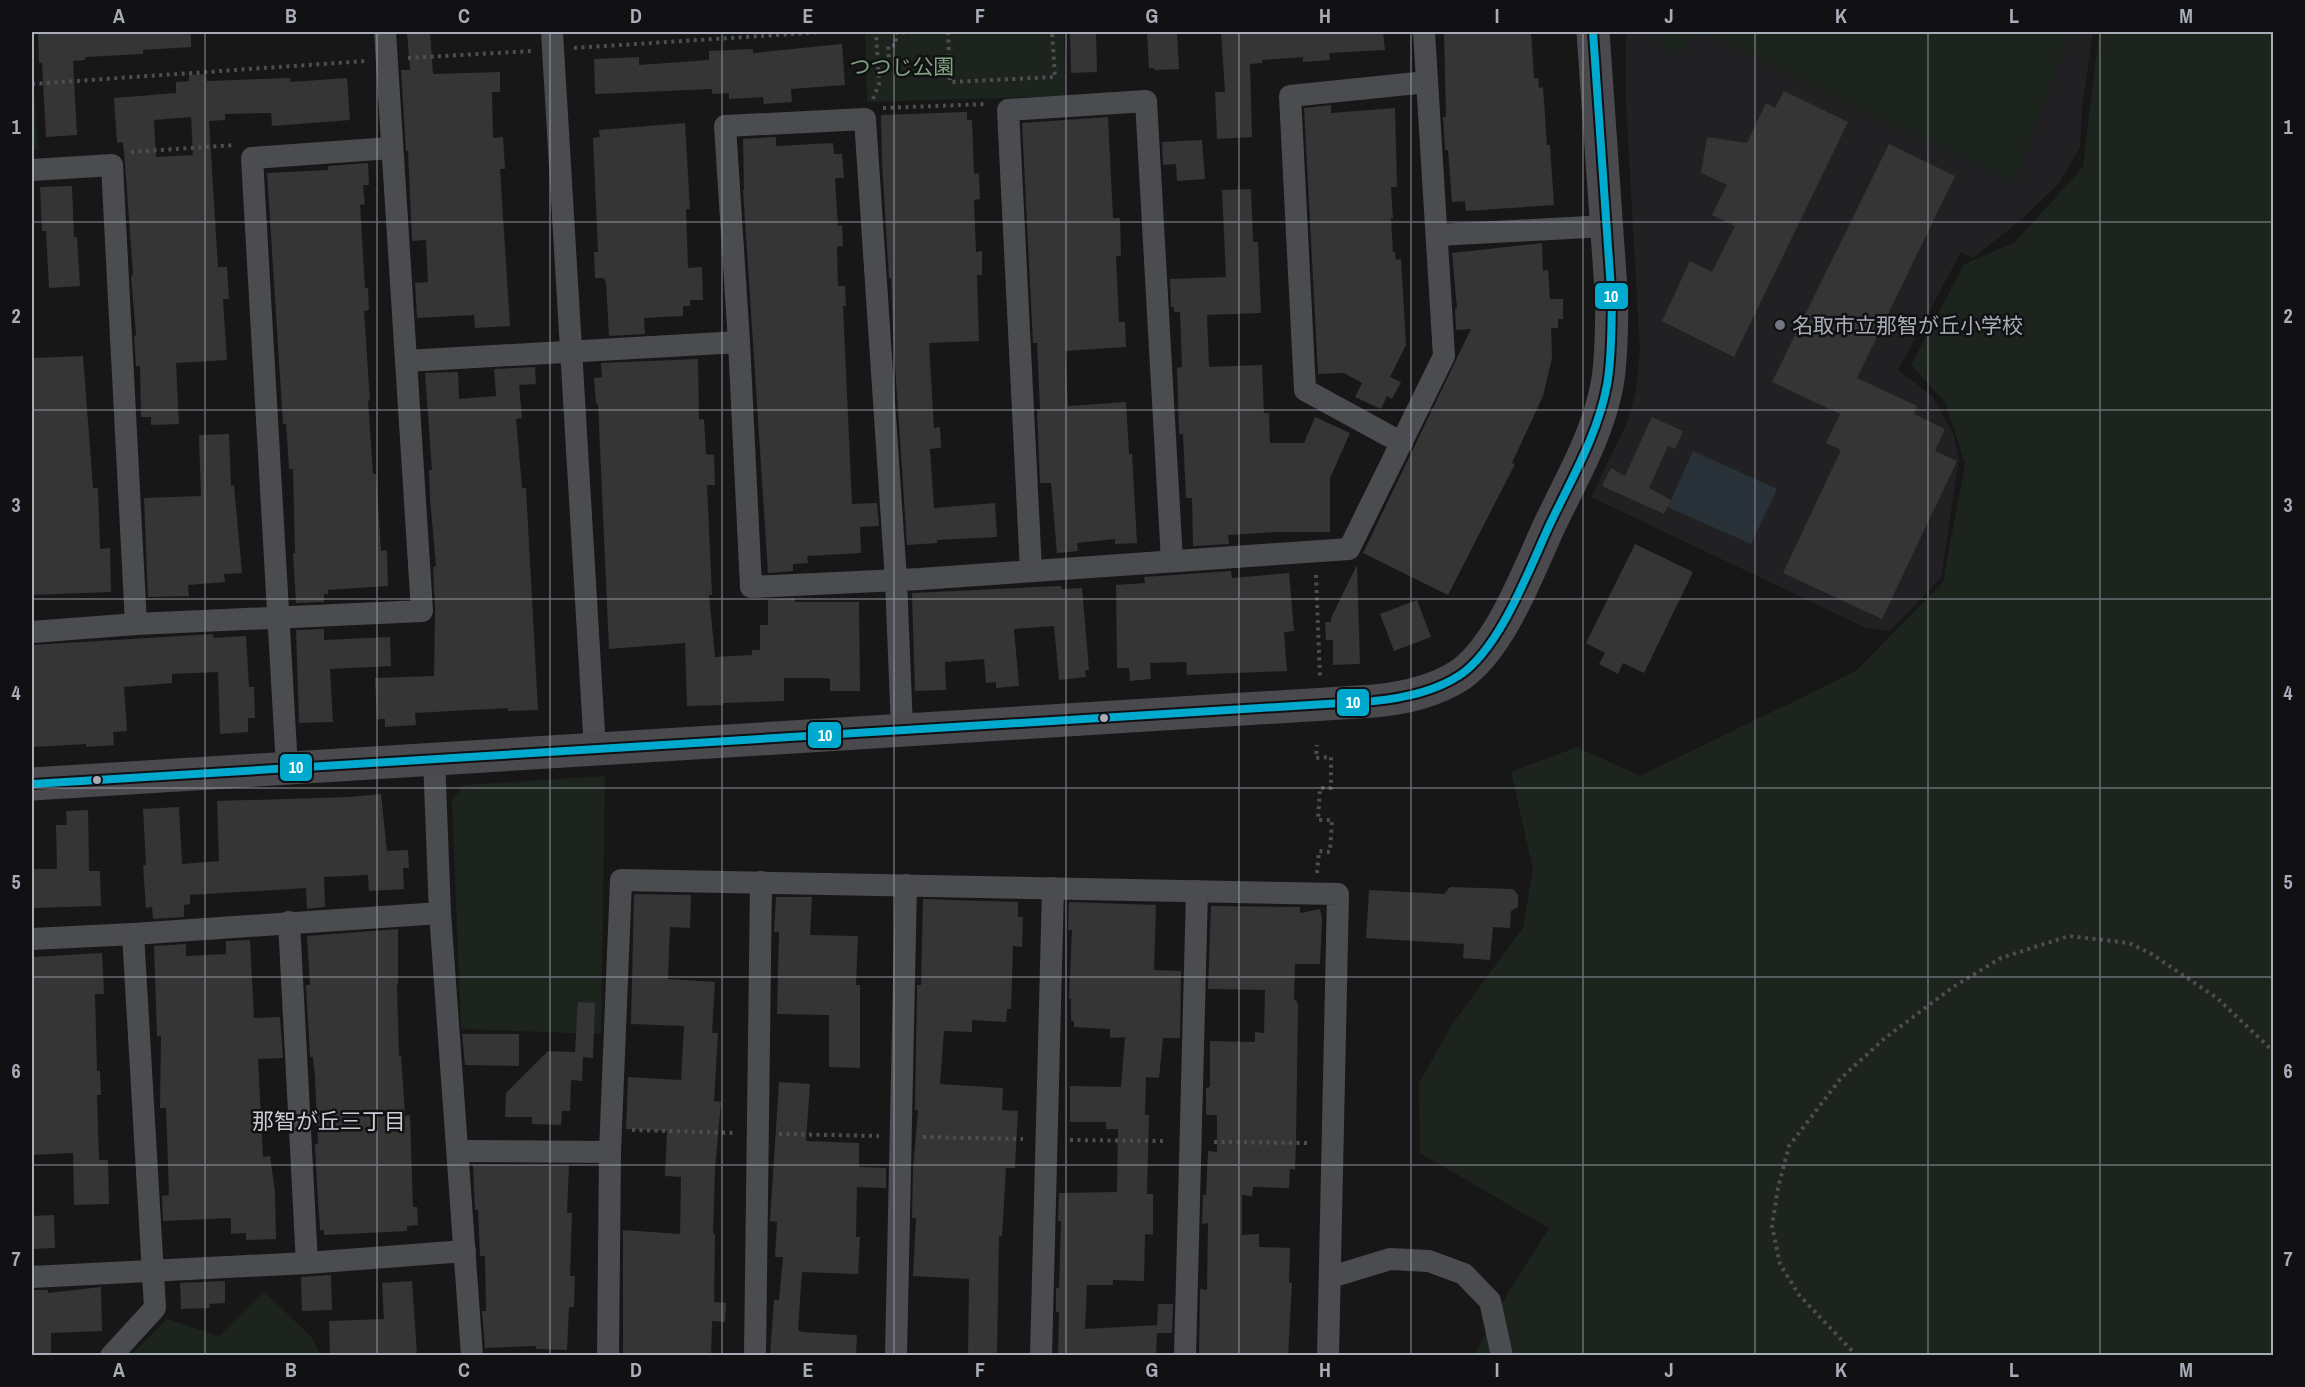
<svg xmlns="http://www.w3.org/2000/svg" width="2305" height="1387" viewBox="0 0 2305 1387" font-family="'Archivo Narrow','Noto Sans JP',sans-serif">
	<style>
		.built { fill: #212123 }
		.green { fill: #1d241e }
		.water { fill: #2a3239 }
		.building { fill: #353536; fill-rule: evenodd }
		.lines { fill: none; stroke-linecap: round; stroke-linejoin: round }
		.path { stroke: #4d4e52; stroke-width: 4; stroke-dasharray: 3 4.5; stroke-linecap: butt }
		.street { stroke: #4b4c50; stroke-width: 22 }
		.secondary { stroke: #4a4a4e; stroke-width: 33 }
		.bus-1-casing { stroke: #111113; stroke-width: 12 }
		.bus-1 { stroke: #00a9ce; stroke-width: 8 }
		.grid { fill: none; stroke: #a8adb8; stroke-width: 1.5; stroke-opacity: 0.55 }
		.poi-dot { fill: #757880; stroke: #111113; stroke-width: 2 }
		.bus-dot { fill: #a8adb8; stroke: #111113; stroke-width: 2 }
		.labels { text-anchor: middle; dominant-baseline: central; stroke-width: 5; stroke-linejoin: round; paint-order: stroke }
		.park-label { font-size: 21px; fill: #7fa381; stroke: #111113 }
		.poi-label { font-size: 21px; fill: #a8adb8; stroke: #111113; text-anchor: start }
		.neighbourhood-label { font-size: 22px; fill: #c9ccd4; stroke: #111113 }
		.line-badge { stroke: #111113; stroke-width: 2 }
		.badge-label { font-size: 16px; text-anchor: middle; font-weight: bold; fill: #fff }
		.neatline { fill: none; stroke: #a8adb8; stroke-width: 2 }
		.grid-label { font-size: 20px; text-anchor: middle; font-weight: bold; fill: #a8adb8 }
	</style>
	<rect width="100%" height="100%" fill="#171717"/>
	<path class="built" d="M1626,32H2093L2082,109L2080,147L2060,182L2022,219L1973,258L1961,252L1898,370L1932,396L1954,435L1959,459L1941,578L1890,631L1866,628L1591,497L1626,425L1636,391L1640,349L1626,105Z"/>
	<g class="green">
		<path d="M865,32H1064L1066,96L867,102Z"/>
		<path d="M1659,32H2071L2014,183L1703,32L1671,56L1659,41Z"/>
		<path d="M2099,32H2273V1355H1474L1508,1293L1549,1228L1420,1153L1419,1083L1453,1023L1523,928L1533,869L1511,772L1577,747L1640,776L1856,671L1943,582L1965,464L1945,402L1911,365L1964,264L2014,243L2083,167Z"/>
		<path d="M32,60L38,149H32Z"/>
		<path d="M605,776L601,1034L461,1029L452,800L464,785Z"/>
		<path d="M264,1291L311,1337L321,1355H131L167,1319L219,1336Z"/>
	</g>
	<path class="water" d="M1693,451L1777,489L1751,544L1668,507Z"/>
	<g class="building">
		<path d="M38,32H191V47L143,50V54L85,57V60L73,61L77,135L46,137L42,63H39Z"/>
		<path d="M407,32H430L433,74L500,72V92H492L493,138L503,137L505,169H500L510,326L475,328L474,315L417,318L415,283L428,282L426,240L412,241L408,151H406L401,70H410Z"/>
		<path d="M1070,32H1096L1097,72L1071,73Z"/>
		<path d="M1147,32H1177L1179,69L1154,70V68H1149Z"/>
		<path d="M1221,32H1383L1385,50L1329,53L1330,60L1303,62V57L1262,60L1263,63L1250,64L1252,137L1217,139L1215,92H1225Z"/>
		<path d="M1444,32H1531L1534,78H1538L1539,88L1543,87L1547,145H1550L1554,205L1466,211L1465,201L1452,202L1448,150H1445L1443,117H1446Z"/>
		<path d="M842,44L845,85L791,89L792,102L764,104L763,97L729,99V93L712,94V89L595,94L594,59L639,57V65L709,60V51L753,49V53Z"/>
		<path d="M206,74L207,81L290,78V82L347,78L350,120L272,126L271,113L225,114V120L209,121L218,267H227L229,299H223L227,360L176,363L179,424L151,425V417H141L140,366H136L134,336L136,335L131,276L133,275L125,164L123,142L117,143L114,98L176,93V82L189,81V75ZM191,117L193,155L156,157L154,120Z"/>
		<path d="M1784,91L1848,122L1734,357L1662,321L1690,261L1712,272L1735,226L1712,215L1727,185L1701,173L1707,137L1747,143L1766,103L1775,108Z"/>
		<path d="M1331,105V113L1395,108L1397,187H1391L1393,218H1391L1393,252H1395L1396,260L1401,259L1406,345L1390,377L1401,382L1392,399L1387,396L1381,409L1355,397L1362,383L1344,373L1318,374L1304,108Z"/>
		<path d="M967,112V120H972L974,174L979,173L980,199L974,200L976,252L982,251V275H977L979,341L929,343L934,428L940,427L941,448L930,449L934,508L995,503L997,537L937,540V543L907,545L893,334L891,278H889L882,163L881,115Z"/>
		<path d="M1108,117L1113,218H1120L1121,256H1116L1119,322H1125L1126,347L1065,351L1068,406L1126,402L1129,454H1132L1137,543L1115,544V539L1077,543L1078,551L1057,553L1051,483H1040L1037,409H1040L1037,343H1033L1022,123Z"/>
		<path d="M685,123L690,209H686L688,268L702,267L703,300H690V306H683V316L644,318L645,334L609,336L606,283L604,278H595L594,252H598L593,138L600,137L599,130Z"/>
		<path d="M776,137V146L833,143L834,154H842L844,178H835L838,226L842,225L843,246L837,247L838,286H845L846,306H843L852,504L877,503L879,526L860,527L861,553L807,556L808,563L793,564V571L768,573L743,190H744L743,139Z"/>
		<path d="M1202,140L1205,179L1177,181L1176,164L1163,165L1162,142Z"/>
		<path d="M1889,144L1955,176L1857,378L1917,406L1914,414L1945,429L1935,451L1957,461L1882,619L1783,573L1841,450L1826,443L1840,414L1772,382Z"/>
		<path d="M368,163L369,185H363L365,204L360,205L365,288H368L369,310L364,311L370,400L368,401L373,474H376L381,551L387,550L388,586L328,590V594H324V602L296,603L293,553H295L293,469H289L286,424H283L267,173L328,170V166Z"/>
		<path d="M72,186L74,237H77L80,286L49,288L46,231H42L40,187Z"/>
		<path d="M1251,189L1253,242H1258L1261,313L1207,315L1209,367L1262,365L1264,413H1269L1270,443H1304L1315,417L1350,433L1330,478V532H1276L1228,535L1229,544L1193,546L1192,498H1186L1183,434H1179L1177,368L1182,367L1180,312H1174V307H1171L1170,279L1226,277L1222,190Z"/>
		<path d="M1542,243L1543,271L1548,270L1550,299H1563V319H1558V328H1551L1552,358L1543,396L1512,463L1515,464L1448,595L1363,553L1471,329L1456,330L1455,308H1457L1452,253Z"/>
		<path d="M83,356L93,488H98L100,549L110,548L111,592L32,595V358Z"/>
		<path d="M698,359L699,420L704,419L706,454L714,455L715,485H707L712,595H709L715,657L752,655V650H760V625H768V600L795,598V602H859L860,691H830V679L823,678H784V701L723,703V705L687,706L685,643L609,649L598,403L596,404L594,378L602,377L601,363Z"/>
		<path d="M535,367L536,384L519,385L522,418L516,419L522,488H526L538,710L508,711V708L415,713L416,725L385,727V719H377L375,678L434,676L435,610L433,567L436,566L430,498L429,470H432L425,373L458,372L459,399L496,396L494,369Z"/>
		<path d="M1652,417L1683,431L1675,449L1668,446L1649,488L1671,500L1664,514L1602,486L1611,468L1625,476Z"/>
		<path d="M229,434L231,486L234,485L242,573L224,574L225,582L188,585L189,596L148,597L144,498L201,496L199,435Z"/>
		<path d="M1635,544L1693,572L1644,673L1623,663L1618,674L1599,664L1605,653L1586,643Z"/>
		<path d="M1357,565L1360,664L1333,665V640H1326L1325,622H1331V618Z"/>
		<path d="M1231,571L1232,578L1289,573L1294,631L1284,632L1287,671L1187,675L1186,662L1150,663L1151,679L1130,681L1129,668H1117L1116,585L1145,583L1144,577Z"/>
		<path d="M1061,586L1062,589L1082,588L1089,670H1085L1086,677L1059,680L1054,626L1014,629L1019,686L996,688V682L986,683L984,659L945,662L946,690L915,691L912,593Z"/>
		<path d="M1417,600L1431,637L1394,651L1380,614Z"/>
		<path d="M324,629V640L390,637L391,666L330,669L333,722L299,723L296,630Z"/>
		<path d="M213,634L214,638L246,636L249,687H254L255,718H248V732L220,734L218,672L172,674V683L124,687L127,731L113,732L114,745L86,747V744L32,747V645Z"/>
		<path d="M381,794L387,851L408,850L409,868H403L404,889L369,891L368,875L324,877L325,907L307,909L306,888L190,895V904L184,905V917L153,919L152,907L146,908L143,865H146L143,809L179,807L182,864L219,861L217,801L349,797Z"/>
		<path d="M88,810L89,871H100L101,906L32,908V869H57L56,825H67L66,811Z"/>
		<path d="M1450,887L1513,889L1518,895V907L1511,911L1510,928L1493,927L1490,960L1463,958L1464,944L1366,938L1369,890L1444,894Z"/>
		<path d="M634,894L691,895L690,928L670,927L668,979L715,982L712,1033H718L714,1101L721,1102L715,1169L713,1234H715L714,1302L726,1303L725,1322L712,1321L711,1356H623V1230L680,1234L681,1177L665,1176L667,1131L626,1129L628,1077L681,1080L684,1026L631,1024Z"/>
		<path d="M776,897H812L810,935L858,936L856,985H860V1068L829,1067V1015L777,1014L779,932H774Z"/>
		<path d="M923,899L1018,902V917H1023L1022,947L1013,946L1011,1009H1007L1006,1022L972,1020V1032L944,1031L940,1084L1003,1088L1002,1110L1018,1111L1015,1168H1006L1002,1236H999L997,1356H968L969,1279L913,1276L916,1218H912L913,1169L918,1110H915L917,991V985H921Z"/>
		<path d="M1069,902L1156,905L1154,970L1181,971L1180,1038H1163L1159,1078L1146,1077L1145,1115H1149L1147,1194H1153V1235L1145,1234L1144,1281L1113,1280V1285H1087L1085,1329L1157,1325L1158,1304H1173L1172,1333H1157L1156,1356H1058L1059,1312H1056V1288H1059L1061,1221H1058L1059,1193L1117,1192L1118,1129H1106V1122H1070V1086L1121,1087L1125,1037L1110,1038V1029L1074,1027V1021H1071V999H1069L1072,930H1068Z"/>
		<path d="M1211,906L1300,907V913L1320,909L1322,919L1320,964H1295L1294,1000H1296L1298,1005L1296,1142L1295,1170L1290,1169L1289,1188L1253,1187L1252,1196L1242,1195V1235L1259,1234V1247L1290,1248L1289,1283H1292L1288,1356H1199L1200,1289L1207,1290L1208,1223L1202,1224L1203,1195H1206L1208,1151L1217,1152V1115H1206V1088L1210,1087V1041L1255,1042V1032L1264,1033L1265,990L1208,989Z"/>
		<path d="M398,929V984H397L399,1056H401L405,1116L410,1115L413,1207H417L418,1225L407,1226V1231L324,1235V1230H320L317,1185L315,1144H318L315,1078L313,1057H310L306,985H310L307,936Z"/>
		<path d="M250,940L254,1018L280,1017L283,1058L258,1059L263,1157L270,1156L275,1192L276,1239L246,1240V1233L231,1234V1218L163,1221L162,1196L169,1195L166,1108H160L161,1036H157L154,946L186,944V956L226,954V941Z"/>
		<path d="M102,953L104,994H95L97,1071H100L101,1095H97L99,1160H108L109,1204L74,1205L73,1153L32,1155V957Z"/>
		<path d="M578,1002L595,1003L593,1058L583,1057L582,1081L571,1080L570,1111H562L561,1125L532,1124V1117H505L506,1093L548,1051L575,1052Z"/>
		<path d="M462,1034H519V1066L465,1065Z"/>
		<path d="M779,1082L810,1084L806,1141L859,1143V1167L886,1168V1188L857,1187L856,1237H860L858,1274L802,1272L798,1330L802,1332L857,1335L856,1356H770L774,1300H779L783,1257H775L777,1222L770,1221Z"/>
		<path d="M473,1165H569L567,1213H572L570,1276H575L574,1307H569L567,1350L536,1349V1346L485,1348L482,1311H486L485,1256H480L478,1210H475Z"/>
		<path d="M54,1215L55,1248L32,1249V1216Z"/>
		<path d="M331,1275L332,1310L302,1311L301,1277Z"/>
		<path d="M225,1281V1303L209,1304L210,1308L181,1309L180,1283Z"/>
		<path d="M412,1281L417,1356H330L329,1321L384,1319L382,1283Z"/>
		<path d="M101,1287L102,1331L51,1333V1356H32V1290H48V1293Z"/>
	</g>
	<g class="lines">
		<g class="path">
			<path d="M948,32L950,82L1055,77L1052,32"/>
			<path d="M574,48L823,32"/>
			<path d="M408,58L532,51"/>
			<path d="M878,61H889L888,46L896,45V33L914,32"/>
			<path d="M32,84L366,61"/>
			<path d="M873,99L879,84L876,32"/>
			<path d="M883,108L986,104"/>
			<path d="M131,152L234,145"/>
			<path d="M1316,575L1320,678"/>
			<path d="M1317,873L1319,851L1330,852L1332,820H1318L1320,788H1331V757L1316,758L1317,745"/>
			<path d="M632,1130L735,1133"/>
			<path d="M779,1134L879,1136"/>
			<path d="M923,1137L1023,1139"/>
			<path d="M1070,1140L1167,1141"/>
			<path d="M1214,1142L1311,1143"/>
			<path d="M1857,1356L1799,1295L1780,1264L1772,1226L1778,1188L1789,1146L1841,1078L1885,1038L1953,987L2001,958L2069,936L2129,943L2150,953L2217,998L2274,1052"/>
		</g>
		<g class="street">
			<path d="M552,32L595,750"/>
			<path d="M32,170L112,165L136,624"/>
			<path d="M1438,235L1606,226"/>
			<path d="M406,361L739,342"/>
			<path d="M1402,443L1305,390L1290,96L1427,82"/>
			<path d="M1031,571L1008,110L1146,101L1172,561"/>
			<path d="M32,632L136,624L422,611L385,32"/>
			<path d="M902,729L896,580L865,119L725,126L739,342L751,587L920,579L1349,549L1444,356L1424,32"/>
			<path d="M434,758L440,913L472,1356"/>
			<path d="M287,768L252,158L391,148"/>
			<path d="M289,922L307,1263"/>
			<path d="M32,939L133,934L440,913"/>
			<path d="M458,1151L610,1152"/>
			<path d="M32,1277L307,1263L465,1251"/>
			<path d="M1331,1277L1390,1259L1429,1261L1464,1274L1490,1301L1502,1356"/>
			<path d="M111,1356L155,1308L133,934"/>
			<path d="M608,1356L610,1152L621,880L1338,894L1328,1356"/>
			<path d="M755,1356L761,882"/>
			<path d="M896,1356L906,885"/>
			<path d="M1041,1356L1053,888"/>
			<path d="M1185,1356L1197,891"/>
		</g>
		<path class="secondary" d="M32,784L1374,701C1404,698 1434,692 1460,675C1501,647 1529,569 1550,524C1571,480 1598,434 1607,385C1612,358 1611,331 1612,304L1593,32"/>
		<defs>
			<path id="bus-1" d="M32,784L1374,701C1404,698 1434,692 1460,675C1501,647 1529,569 1550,524C1571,480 1598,434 1607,385C1612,358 1611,331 1612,304L1593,32"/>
		</defs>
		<use href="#bus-1" class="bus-1-casing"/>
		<use href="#bus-1" class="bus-1"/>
	</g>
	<path class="grid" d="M205,32V1356M377,32V1356M550,32V1356M722,32V1356M894,32V1356M1066,32V1356M1239,32V1356M1411,32V1356M1583,32V1356M1755,32V1356M1928,32V1356M2100,32V1356M32,222H2274M32,410H2274M32,599H2274M32,788H2274M32,977H2274M32,1165H2274"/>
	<circle class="poi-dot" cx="1780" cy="325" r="6"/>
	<g class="bus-dot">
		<circle cx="1104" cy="718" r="5"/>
		<circle cx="97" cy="780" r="5"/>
	</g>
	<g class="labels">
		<g class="park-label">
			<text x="902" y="66">つつじ公園</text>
		</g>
		<g class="poi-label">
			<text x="1792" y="325">名取市立那智が丘小学校</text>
		</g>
		<g class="neighbourhood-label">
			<text x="329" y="1121">那智が丘三丁目</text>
		</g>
	</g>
	<g class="line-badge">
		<rect x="1594" y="282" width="35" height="28" rx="6" fill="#00a9ce"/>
		<rect x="1336" y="688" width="34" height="29" rx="6" fill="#00a9ce"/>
		<rect x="807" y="721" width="35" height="28" rx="6" fill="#00a9ce"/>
		<rect x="279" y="753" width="34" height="29" rx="6" fill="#00a9ce"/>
	</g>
	<g class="badge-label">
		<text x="1611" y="302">10</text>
		<text x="1353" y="708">10</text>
		<text x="825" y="741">10</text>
		<text x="296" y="773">10</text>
	</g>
	<rect width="2305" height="1387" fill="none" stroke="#111113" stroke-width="66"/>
	<rect x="33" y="33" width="2239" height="1321" class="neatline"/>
	<g class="grid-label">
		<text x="119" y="23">A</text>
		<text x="291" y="23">B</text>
		<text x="464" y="23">C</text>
		<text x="636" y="23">D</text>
		<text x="808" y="23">E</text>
		<text x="980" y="23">F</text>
		<text x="1152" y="23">G</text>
		<text x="1325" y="23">H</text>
		<text x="1497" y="23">I</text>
		<text x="1669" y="23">J</text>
		<text x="1841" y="23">K</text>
		<text x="2014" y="23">L</text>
		<text x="2186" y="23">M</text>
		<text x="16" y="134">1</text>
		<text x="2288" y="134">1</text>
		<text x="16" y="323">2</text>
		<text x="2288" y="323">2</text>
		<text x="16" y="512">3</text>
		<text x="2288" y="512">3</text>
		<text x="16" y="700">4</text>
		<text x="2288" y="700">4</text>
		<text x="16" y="889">5</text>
		<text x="2288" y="889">5</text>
		<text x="16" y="1078">6</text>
		<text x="2288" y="1078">6</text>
		<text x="16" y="1266">7</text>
		<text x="2288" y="1266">7</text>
		<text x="119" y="1377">A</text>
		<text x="291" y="1377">B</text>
		<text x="464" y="1377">C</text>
		<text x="636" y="1377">D</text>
		<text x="808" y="1377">E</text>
		<text x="980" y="1377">F</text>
		<text x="1152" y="1377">G</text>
		<text x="1325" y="1377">H</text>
		<text x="1497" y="1377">I</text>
		<text x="1669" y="1377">J</text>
		<text x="1841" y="1377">K</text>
		<text x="2014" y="1377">L</text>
		<text x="2186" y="1377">M</text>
	</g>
</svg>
